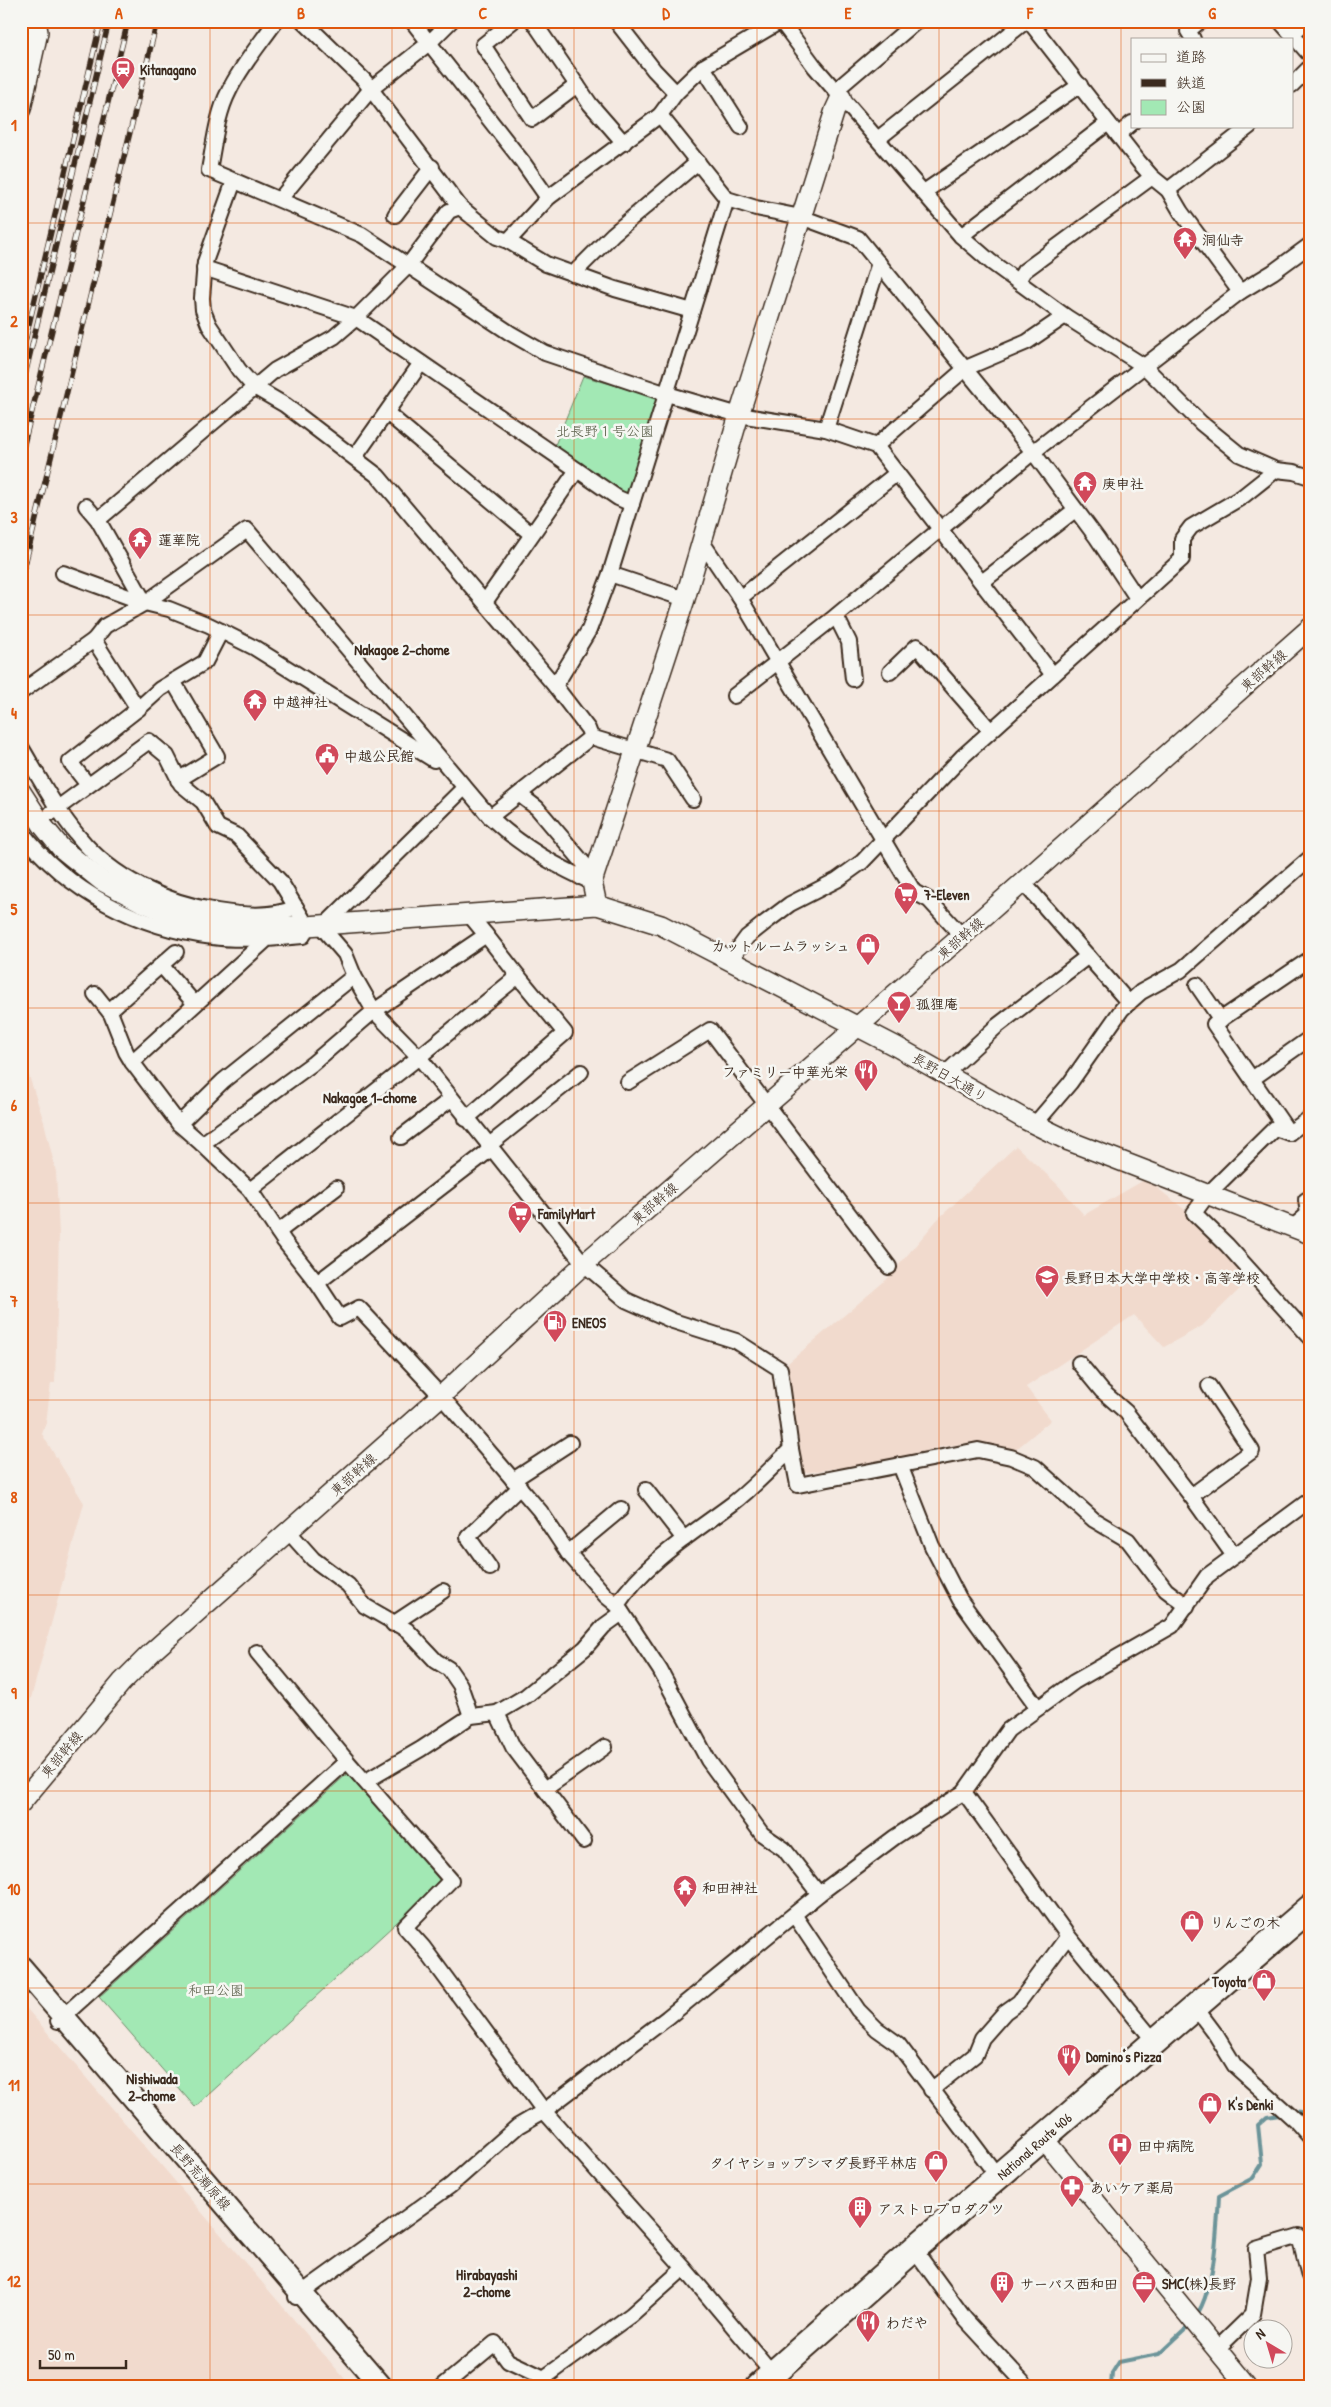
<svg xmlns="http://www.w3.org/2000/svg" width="1331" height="2407" viewBox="0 0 1331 2407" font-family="'Patrick Hand','Klee One',sans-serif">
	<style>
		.built { fill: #f1dacd }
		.green { fill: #a2e8b4; stroke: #6e8969 }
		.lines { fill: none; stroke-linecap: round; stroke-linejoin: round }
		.stream { stroke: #6c9499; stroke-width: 4 }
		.street-casing { stroke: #3b2a1e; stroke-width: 18 }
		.secondary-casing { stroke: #3b2a1e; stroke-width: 22 }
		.primary-casing { stroke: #3b2a1e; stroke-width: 25 }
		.highway-casing { stroke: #3b2a1e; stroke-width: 29 }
		.street { stroke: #f6f6f2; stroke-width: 14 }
		.secondary { stroke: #f6f6f2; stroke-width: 19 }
		.primary { stroke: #f6f6f2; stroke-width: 21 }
		.highway { stroke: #f6f6f2; stroke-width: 25 }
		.rail-casing { stroke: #3b2a1e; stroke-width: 5.5 }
		.rail { stroke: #f6f6f2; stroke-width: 4; stroke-dasharray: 11; stroke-linecap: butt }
		.grid { fill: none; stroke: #df570d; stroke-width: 1; stroke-opacity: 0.55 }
		.labels { text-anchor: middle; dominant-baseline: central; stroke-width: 5; stroke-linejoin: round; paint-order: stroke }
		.poi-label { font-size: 14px; font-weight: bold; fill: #3b2a1e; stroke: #f6f6f2; text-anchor: start }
		.park-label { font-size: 14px; fill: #555a44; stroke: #f6f6f2 }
		.street-label { font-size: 14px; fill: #3b2a1e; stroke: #f6f6f2 }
		.neighbourhood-label { font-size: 15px; font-weight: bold; fill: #3b2a1e; stroke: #f6f6f2 }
		.neatline { fill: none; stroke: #df570d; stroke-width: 2 }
		.grid-label { font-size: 16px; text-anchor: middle; font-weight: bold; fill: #df570d }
	</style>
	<rect width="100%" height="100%" fill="#f4e9e1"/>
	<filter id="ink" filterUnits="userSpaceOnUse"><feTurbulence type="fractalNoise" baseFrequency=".02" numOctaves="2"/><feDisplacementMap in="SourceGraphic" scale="10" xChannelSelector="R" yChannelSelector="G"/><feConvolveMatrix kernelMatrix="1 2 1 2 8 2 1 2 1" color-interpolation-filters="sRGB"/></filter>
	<g filter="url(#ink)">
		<g class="built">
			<path d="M21,1060L29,1076L44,1122L56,1172L59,1235L55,1383H51L46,1423L42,1434L84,1503L21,1735Z"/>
			<path d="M1016,1146L1057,1184L1084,1215L1146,1179L1218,1236L1247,1282L1202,1326L1164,1347L1134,1315L1026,1387L1051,1420L1014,1451L976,1442L940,1447L901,1459L803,1473L788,1363L887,1279L937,1220Z"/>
			<path d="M21,2002L46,2031L351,2386H21Z"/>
		</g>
		<g class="green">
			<path d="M583,376L658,398L630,492L624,493L555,445Z"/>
			<path d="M347,1774L442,1881L195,2107L99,1997Z"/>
		</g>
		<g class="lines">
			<g class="stream">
				<path d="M1293,2111L1310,2113"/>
				<path d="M1198,2313C1215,2284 1217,2231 1219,2196L1253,2178L1262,2164L1258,2125L1267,2117L1279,2115"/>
				<path d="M1111,2386L1112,2373L1119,2362L1159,2354L1188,2327"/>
			</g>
			<defs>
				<g id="street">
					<path d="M276,21C260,44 241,66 229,91C217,114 214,144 209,170L362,235L510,333L545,353L667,394L739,415L826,429L876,446L1053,675"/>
					<path d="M303,21L364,80L460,207"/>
					<path d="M412,21L522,161L548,198"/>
					<path d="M513,21L483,45L532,119L577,85"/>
					<path d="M533,21L590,104L624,143"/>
					<path d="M616,21L654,70L676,93"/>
					<path d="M1029,21L1139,162L1152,177L1168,190L1181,212L1240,292"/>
					<path d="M1280,21L1310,55"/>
					<path d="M1292,34L1307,21"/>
					<path d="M1193,39L1188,31L1200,21"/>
					<path d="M703,67L741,127"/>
					<path d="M1292,85L1310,67"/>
					<path d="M836,90L917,21"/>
					<path d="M660,115L727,199L756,208L801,217L858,238L1033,452L1097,538L1137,598"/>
					<path d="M1118,135L1132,123"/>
					<path d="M879,138L1026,21"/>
					<path d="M234,181L205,262L202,298L203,310L209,325L239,370L254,387L285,405L378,476L555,686L588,729L591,737L667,760L693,799"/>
					<path d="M1168,190L1250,126"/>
					<path d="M924,192L1080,85"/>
					<path d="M280,199L371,89L429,43L451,21"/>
					<path d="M395,215L432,167"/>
					<path d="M961,236L1108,123"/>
					<path d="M508,241L548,198L660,115L676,93L703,67L781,21L815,67L948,221L961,236L991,262L1065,316L1144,366L1201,423L1239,454L1276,470L1294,472L1310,477"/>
					<path d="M204,268L356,318L618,498L632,504"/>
					<path d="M573,274L613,234L698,162"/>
					<path d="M1018,281L1024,271L1152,177"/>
					<path d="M387,413L531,534"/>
					<path d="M826,429L879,263"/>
					<path d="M876,446L966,368L1027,342L1065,316"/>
					<path d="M355,457L421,363"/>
					<path d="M86,506L98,520L145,603"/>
					<path d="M98,520L275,370L334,337L356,318L407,267L449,211L460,207L497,237L508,241L546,264L615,289L692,311"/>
					<path d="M702,542L740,598L914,892L929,900L962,936"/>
					<path d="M63,573L145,603L169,609L209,625L255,648L434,760"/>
					<path d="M610,574L685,599"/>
					<path d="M982,582L1075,510"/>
					<path d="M740,598L897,473"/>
					<path d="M485,602L577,470"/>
					<path d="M836,616L849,642L853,679"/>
					<path d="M94,640L105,626L145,603L247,530L490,817C520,845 555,866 592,882"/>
					<path d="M890,672L917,646L991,731"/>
					<path d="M173,681L217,756L178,780"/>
					<path d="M555,686L589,630L610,574L727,199"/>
					<path d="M21,692L94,640L138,709"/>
					<path d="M734,696L836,616L1033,452L1240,292L1273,272L1310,245"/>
					<path d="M21,747C39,777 56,810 79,837C113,879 165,902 217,911C242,915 272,918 296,907"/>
					<path d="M88,785L70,762L138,709L160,689L205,662L221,631"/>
					<path d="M520,795L537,808L586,866L580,877"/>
					<path d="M51,813L149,741L167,756L181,784L203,802L218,827L237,836L280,881L307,926L303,936L267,939L132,1062"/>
					<path d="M490,817L591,737"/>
					<path d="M21,831C67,892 139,928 213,937C231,940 249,938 267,939"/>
					<path d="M1023,882L1129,1003"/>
					<path d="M468,913L486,935L374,1011L312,1064L202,1144L250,1190L284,1241L317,1283L340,1318L359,1308L441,1396L540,1511L568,1553L606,1596L617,1605L660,1670L708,1760L762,1834L784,1849L819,1894"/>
					<path d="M326,924L464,788"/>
					<path d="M320,925L345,954L354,976L374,1011L419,1057L584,1264L626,1300L673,1321L736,1341L780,1369L791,1449"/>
					<path d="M730,960L747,937L766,922L790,904L837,880L862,862L962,757L1182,559V539L1191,527L1242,497L1276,470"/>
					<path d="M161,965L195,1004"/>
					<path d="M1197,985L1221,1020"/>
					<path d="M95,994L111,1014L126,1052L132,1062L179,1124L202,1144"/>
					<path d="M109,1011L176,952"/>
					<path d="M945,1074L997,1026L1088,956"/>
					<path d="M1252,1079L1310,1038"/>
					<path d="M628,1082L710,1030L889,1267"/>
					<path d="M1310,1118L1289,1133L1275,1128L1208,1194L1194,1213L1227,1245L1310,1337"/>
					<path d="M466,1119L565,1033L518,976"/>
					<path d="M179,1124L223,1081L354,976"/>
					<path d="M1035,1124L1070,1083L1122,1009L1141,992L1181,970L1310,858"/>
					<path d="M1289,1133L1214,1024L1310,959"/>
					<path d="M401,1137L451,1099"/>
					<path d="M488,1146L581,1072"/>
					<path d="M250,1190L419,1057L518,976L486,935"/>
					<path d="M1292,1228L1308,1214L1306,1200L1310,1198"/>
					<path d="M278,1232L336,1188"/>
					<path d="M317,1283L491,1149"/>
					<path d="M1079,1363L1102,1391L1126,1412L1191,1496L1252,1451L1209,1386"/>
					<path d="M900,1465L932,1546L960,1600L1038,1708"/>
					<path d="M513,1480L570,1443"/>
					<path d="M646,1490L684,1539"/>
					<path d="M1191,1496L1234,1556"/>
					<path d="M288,1531L313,1559L348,1585L365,1606L407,1630L436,1661L449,1669L460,1685L471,1716"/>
					<path d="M568,1553L621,1509"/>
					<path d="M490,1568L468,1537L520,1487"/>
					<path d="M617,1605C645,1562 692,1534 732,1504C753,1488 772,1467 791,1449L798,1485L978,1450L1011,1457L1035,1467L1094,1520L1128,1540L1166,1590L1187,1606"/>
					<path d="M393,1624L443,1591"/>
					<path d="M257,1652L347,1761L451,1880L405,1927L423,1947L544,2111L684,2268L773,2374"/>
					<path d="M497,1713L513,1747L584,1841"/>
					<path d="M366,1781L421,1749L471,1716L497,1713L526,1696L585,1648L604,1626L622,1613"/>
					<path d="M545,1789L605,1747"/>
					<path d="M964,1792L1068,1936L1155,2042"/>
					<path d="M795,1916L858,2010L877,2029L898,2044L998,2177"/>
					<path d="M1195,2007L1216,2035L1235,2066L1295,2120L1310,2137"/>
					<path d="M58,2021L347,1761"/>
					<path d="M931,2090L975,2055L982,2038L1005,2012L1019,2002L1068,1936"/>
					<path d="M914,2249L965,2319L1027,2386"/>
					<path d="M296,2297L450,2186L518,2126L544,2111L667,2018L819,1894L895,1837L964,1792L1008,1730L1074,1682L1172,1626L1207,1576L1310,1500"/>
					<path d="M1217,2349L1253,2314L1259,2278L1256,2249L1299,2236L1309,2276"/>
					<path d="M443,2386L495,2343L508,2361L544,2378L631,2315L684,2268"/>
				</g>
				<g id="secondary">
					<path d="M21,109L38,32L36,21"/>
					<path d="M21,792L43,826L61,848L102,881L142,902L169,913L217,925L307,926L597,905L661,925L897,1047L1026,1120L1069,1141L1310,1234"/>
					<path d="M597,905L592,882L685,599L739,415L835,110L841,97"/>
					<path d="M21,1803L122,1682L152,1652L441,1396L584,1264L962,936L1310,628"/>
					<path d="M1043,2138L1247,2386"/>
				</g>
				<path id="primary" d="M21,1967L381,2386"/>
				<path id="highway" d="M759,2386L914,2249L1310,1908"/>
			</defs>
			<use href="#street" class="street-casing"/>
			<use href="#secondary" class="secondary-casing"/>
			<use href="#primary" class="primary-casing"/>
			<use href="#highway" class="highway-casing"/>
			<use href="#street" class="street"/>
			<use href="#secondary" class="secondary"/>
			<use href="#primary" class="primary"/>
			<use href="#highway" class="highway"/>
			<defs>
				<g id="rail">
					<path d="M21,358L101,21"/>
					<path d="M21,392L109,21"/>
					<path d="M21,456L128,21"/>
					<path d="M21,581L157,21"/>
				</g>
			</defs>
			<use href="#rail" class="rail-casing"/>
			<use href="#rail" class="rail"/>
		</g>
	</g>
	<path class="grid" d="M210,21V2386M392,21V2386M574,21V2386M757,21V2386M939,21V2386M1121,21V2386M21,223H1310M21,419H1310M21,615H1310M21,811H1310M21,1008H1310M21,1203H1310M21,1400H1310M21,1595H1310M21,1791H1310M21,1988H1310M21,2184H1310"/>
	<defs>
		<symbol id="station-pin" viewBox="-11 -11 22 30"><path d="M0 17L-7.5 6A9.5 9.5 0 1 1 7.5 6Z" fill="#d1495b" stroke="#f6f6f2"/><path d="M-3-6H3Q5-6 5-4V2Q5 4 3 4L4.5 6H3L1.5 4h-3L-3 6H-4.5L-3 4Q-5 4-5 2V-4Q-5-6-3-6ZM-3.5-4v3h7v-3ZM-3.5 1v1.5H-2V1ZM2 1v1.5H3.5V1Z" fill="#fff"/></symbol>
		<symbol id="temple-pin" viewBox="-11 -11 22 30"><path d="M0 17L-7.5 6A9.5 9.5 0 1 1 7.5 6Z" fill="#d1495b" stroke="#f6f6f2"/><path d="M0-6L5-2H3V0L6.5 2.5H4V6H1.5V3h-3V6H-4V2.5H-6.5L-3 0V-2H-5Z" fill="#fff"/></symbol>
		<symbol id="civic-pin" viewBox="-11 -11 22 30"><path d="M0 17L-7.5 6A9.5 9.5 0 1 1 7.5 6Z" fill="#d1495b" stroke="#f6f6f2"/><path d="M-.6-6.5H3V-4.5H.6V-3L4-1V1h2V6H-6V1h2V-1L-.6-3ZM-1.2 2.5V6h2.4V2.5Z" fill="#fff"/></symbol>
		<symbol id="supermarket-pin" viewBox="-11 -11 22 30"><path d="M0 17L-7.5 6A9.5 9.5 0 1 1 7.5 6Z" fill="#d1495b" stroke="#f6f6f2"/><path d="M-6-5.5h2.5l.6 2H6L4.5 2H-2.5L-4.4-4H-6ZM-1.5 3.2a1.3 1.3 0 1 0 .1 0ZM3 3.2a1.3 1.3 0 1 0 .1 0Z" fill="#fff"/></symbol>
		<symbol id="shop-pin" viewBox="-11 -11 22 30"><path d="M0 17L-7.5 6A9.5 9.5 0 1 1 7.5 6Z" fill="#d1495b" stroke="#f6f6f2"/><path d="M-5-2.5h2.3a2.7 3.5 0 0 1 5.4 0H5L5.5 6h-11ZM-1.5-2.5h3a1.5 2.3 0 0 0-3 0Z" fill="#fff"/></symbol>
		<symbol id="bar-pin" viewBox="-11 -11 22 30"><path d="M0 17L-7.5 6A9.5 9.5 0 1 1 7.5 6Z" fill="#d1495b" stroke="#f6f6f2"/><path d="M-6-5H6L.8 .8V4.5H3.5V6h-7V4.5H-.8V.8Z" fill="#fff"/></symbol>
		<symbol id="restaurant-pin" viewBox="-11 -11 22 30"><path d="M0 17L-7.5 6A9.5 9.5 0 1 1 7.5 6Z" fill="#d1495b" stroke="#f6f6f2"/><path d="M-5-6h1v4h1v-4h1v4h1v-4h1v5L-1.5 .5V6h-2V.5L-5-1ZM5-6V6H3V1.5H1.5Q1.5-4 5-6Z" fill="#fff"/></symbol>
		<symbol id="school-pin" viewBox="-11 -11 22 30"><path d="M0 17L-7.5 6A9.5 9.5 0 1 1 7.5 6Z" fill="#d1495b" stroke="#f6f6f2"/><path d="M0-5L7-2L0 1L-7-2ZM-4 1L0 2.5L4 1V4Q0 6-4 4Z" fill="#fff"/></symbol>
		<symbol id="fuel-pin" viewBox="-11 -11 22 30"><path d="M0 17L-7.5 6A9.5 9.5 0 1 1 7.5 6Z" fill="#d1495b" stroke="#f6f6f2"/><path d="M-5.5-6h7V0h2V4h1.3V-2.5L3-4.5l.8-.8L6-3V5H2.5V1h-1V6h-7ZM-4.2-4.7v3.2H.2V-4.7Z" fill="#fff"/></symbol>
		<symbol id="hospital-pin" viewBox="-11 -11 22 30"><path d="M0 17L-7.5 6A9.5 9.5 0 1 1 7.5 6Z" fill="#d1495b" stroke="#f6f6f2"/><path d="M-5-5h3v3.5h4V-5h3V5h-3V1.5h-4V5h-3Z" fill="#fff"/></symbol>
		<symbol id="pharmacy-pin" viewBox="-11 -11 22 30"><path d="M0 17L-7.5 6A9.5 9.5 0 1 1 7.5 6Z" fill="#d1495b" stroke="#f6f6f2"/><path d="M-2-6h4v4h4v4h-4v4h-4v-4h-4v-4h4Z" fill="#fff"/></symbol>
		<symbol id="building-pin" viewBox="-11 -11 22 30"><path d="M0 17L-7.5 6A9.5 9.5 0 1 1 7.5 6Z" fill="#d1495b" stroke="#f6f6f2"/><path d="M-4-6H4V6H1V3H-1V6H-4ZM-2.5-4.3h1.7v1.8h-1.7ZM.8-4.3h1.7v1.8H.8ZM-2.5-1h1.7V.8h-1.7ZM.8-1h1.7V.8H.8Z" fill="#fff"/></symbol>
		<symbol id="office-pin" viewBox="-11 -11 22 30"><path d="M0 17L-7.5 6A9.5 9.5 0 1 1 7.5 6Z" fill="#d1495b" stroke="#f6f6f2"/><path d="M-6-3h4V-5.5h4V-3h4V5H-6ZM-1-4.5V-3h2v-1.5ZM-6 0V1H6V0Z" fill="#fff"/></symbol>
	</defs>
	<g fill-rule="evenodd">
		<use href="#station-pin" x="109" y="55" width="28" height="38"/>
		<use href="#temple-pin" x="1171" y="225" width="28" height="38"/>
		<use href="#temple-pin" x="1071" y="469" width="28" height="38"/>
		<use href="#temple-pin" x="126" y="525" width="28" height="38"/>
		<use href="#temple-pin" x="241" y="687" width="28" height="38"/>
		<use href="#civic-pin" x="313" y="741" width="28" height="38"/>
		<use href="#supermarket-pin" x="892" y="880" width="28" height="38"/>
		<use href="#shop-pin" x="854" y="931" width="28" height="38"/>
		<use href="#bar-pin" x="885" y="989" width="28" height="38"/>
		<use href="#restaurant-pin" x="852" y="1057" width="28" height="38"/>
		<use href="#supermarket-pin" x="506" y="1199" width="28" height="38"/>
		<use href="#school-pin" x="1033" y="1263" width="28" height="38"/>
		<use href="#fuel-pin" x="541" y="1308" width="28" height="38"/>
		<use href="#temple-pin" x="671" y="1873" width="28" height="38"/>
		<use href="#shop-pin" x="1178" y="1908" width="28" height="38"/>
		<use href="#shop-pin" x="1250" y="1967" width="28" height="38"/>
		<use href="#restaurant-pin" x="1055" y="2042" width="28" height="38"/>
		<use href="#shop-pin" x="1196" y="2090" width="28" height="38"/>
		<use href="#hospital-pin" x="1106" y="2131" width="28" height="38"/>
		<use href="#shop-pin" x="922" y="2148" width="28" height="38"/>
		<use href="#pharmacy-pin" x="1058" y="2173" width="28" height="38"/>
		<use href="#building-pin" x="846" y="2194" width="28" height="38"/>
		<use href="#building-pin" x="988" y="2269" width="28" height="38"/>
		<use href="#office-pin" x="1130" y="2269" width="28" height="38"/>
		<use href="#restaurant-pin" x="854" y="2308" width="28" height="38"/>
	</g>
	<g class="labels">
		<g class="poi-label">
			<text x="140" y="69">Kitanagano</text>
			<text x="1202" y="239">洞仙寺</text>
			<text x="1102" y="483">庚申社</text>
			<text x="158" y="539">蓮華院</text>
			<text x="272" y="701">中越神社</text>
			<text x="344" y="755">中越公民館</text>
			<text x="924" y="894">7-Eleven</text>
			<text x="850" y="945" text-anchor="end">カットルームラッシュ</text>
			<text x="916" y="1003">孤狸庵</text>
			<text x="848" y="1071" text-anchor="end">ファミリー中華光栄</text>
			<text x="538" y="1213">FamilyMart</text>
			<text x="1064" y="1277">長野日本大学中学校・高等学校</text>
			<text x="572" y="1322">ENEOS</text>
			<text x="702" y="1887">和田神社</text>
			<text x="1210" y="1922">りんごの木</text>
			<text x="1246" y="1981" text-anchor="end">Toyota</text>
			<text x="1086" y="2056">Domino's Pizza</text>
			<text x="1228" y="2104">K's Denki</text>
			<text x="1138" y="2145">田中病院</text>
			<text x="918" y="2162" text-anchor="end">タイヤショップシマダ長野平林店</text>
			<text x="1090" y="2187">あいケア薬局</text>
			<text x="878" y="2208">アストロプロダクツ</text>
			<text x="1020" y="2283">サーパス西和田</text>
			<text x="1162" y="2283">SMC(株)長野</text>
			<text x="886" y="2322">わだや</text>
		</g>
		<g class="park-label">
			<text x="605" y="430">北長野１号公園</text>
			<text x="216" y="1989">和田公園</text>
		</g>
		<g class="street-label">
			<text transform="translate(1263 670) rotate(-41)">東部幹線</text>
			<text transform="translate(960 938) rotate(-41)">東部幹線</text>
			<text transform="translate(950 1077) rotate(30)">長野日大通り</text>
			<text transform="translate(654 1203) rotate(-41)">東部幹線</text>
			<text transform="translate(353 1474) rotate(-42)">東部幹線</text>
			<text transform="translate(61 1754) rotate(-50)">東部幹線</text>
			<text transform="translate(1034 2146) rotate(-41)">National Route 406</text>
			<text transform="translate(201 2176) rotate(49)">長野荒瀬原線</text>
		</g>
		<g class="neighbourhood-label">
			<text x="402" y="649">Nakagoe 2-chome</text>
			<text x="370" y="1097">Nakagoe 1-chome</text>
			<text x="152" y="2078">Nishiwada<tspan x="152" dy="17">2-chome</tspan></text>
			<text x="487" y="2274">Hirabayashi<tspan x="487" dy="17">2-chome</tspan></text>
		</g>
	</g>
	<rect width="1331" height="2407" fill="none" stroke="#f6f6f2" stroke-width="55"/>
	<rect x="1131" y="38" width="162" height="90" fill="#f6f6f2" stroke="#aba49d"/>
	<rect x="1141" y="54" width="25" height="8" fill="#f6f6f2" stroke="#aba49d"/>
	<text x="1176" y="62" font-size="15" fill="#3b2a1e">道路</text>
	<rect x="1141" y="79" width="25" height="8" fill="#3b2a1e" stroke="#aba49d"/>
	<text x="1176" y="88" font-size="15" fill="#3b2a1e">鉄道</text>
	<rect x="1141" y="100" width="25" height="15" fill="#a2e8b4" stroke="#aba49d"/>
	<text x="1176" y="112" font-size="15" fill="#3b2a1e">公園</text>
	<g transform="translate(1268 2344) rotate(322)"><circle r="24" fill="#f6f6f2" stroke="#aba49d"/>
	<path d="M0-4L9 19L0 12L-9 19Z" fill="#d1495b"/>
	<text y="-8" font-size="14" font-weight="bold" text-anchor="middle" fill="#3b2a1e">N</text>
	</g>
	<path d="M40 2360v8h86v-8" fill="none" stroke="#3b2a1e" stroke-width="2.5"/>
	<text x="48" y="2360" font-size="15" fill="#3b2a1e" stroke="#f6f6f2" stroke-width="4" paint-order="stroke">50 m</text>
	<rect x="28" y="28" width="1276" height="2352" class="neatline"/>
	<g class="grid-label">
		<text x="119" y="19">A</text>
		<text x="301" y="19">B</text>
		<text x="483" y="19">C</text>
		<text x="666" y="19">D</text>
		<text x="848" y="19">E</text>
		<text x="1030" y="19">F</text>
		<text x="1212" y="19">G</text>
		<text x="14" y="131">1</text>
		<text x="14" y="327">2</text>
		<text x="14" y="523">3</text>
		<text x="14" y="719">4</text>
		<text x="14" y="915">5</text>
		<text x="14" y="1111">6</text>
		<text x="14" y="1307">7</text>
		<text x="14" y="1503">8</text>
		<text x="14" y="1699">9</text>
		<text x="14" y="1895">10</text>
		<text x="14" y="2091">11</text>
		<text x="14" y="2287">12</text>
	</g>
</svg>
